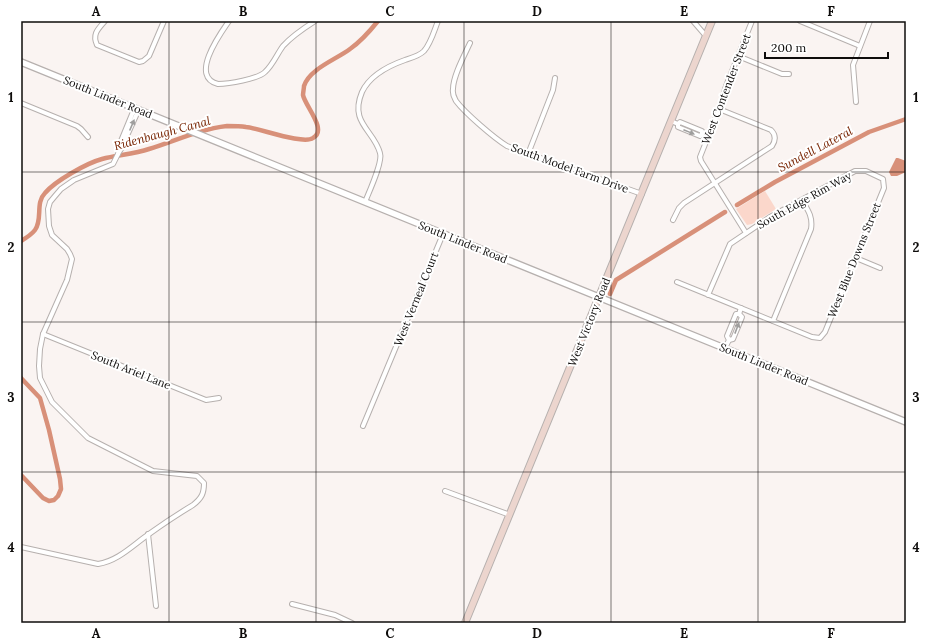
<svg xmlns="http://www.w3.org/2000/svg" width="927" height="644" viewBox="0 0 927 644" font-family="Lora,serif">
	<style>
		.green { fill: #fbd7cb }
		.water { fill: #d89079 }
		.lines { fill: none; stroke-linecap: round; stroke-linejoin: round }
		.canal { stroke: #d89079; stroke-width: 4.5 }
		.minor-casing { stroke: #b6b0ae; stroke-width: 6 }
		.tertiary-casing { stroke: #b6b0ae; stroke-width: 8 }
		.secondary-casing { stroke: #b6b0ae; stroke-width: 8 }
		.minor { stroke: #fff; stroke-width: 4 }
		.tertiary { stroke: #fff; stroke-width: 5.5 }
		.secondary { stroke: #ecd5ce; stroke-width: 6 }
		.oneway { fill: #9f9e9d }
		.grid { fill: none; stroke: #0e0c0b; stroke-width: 1; stroke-opacity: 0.55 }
		.labels { text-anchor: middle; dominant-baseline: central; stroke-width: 4; stroke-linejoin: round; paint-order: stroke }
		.street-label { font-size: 11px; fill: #0e0c0b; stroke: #fff }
		.water-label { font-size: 12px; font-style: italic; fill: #772300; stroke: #fff }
		.neatline { fill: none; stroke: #0e0c0b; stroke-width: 1.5 }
		.grid-label { font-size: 13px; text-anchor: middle; font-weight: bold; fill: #0e0c0b }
	</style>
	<rect width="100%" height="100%" fill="#faf4f2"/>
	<path class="green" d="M765,191L776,209L752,224L747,225L736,209Z"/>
	<path class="water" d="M896,158H898L906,161V172L897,176H891L889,172Z"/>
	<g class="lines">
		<g class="canal">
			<path d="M737,205L775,182L869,132L906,119"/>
			<path d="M21,241C26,238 32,234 35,230C43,219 35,203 45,193C55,181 87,163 102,159C118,155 134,154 149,149C175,141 200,129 227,126C233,126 240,126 246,127C259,128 303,145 313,138C328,130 305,106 303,95C303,93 304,88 304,86C309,69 337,59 350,49C360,42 370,31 378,21"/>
			<path d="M610,294L616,280L725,212"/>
			<path d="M21,378L40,398L49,430L60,479L61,489L58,496L54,500L49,501L43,498L21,475"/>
		</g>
		<defs>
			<g id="minor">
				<path d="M105,21C98,29 92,34 97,45L139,62L143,61L149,56L164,21"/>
				<path d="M229,21C220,34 189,77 218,84C228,84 258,79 265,72C273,65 277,54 283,46C292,36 304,28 315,21"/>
				<path d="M693,21L706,36"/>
				<path d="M800,21L860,46"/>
				<path d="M470,43C464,56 453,76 453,89C452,94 454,97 456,101C465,113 494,138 507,146L642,194"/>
				<path d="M738,56L782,74H789"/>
				<path d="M856,102L853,65L870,21"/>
				<path d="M21,103L77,126L81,129L88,137"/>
				<path d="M135,107L121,141L118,154L121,149L139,109"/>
				<path d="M671,121L678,124L680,122L702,131V134L708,136"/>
				<path d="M678,124V127L700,136L702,134"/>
				<path d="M528,154L553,90L555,78"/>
				<path d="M365,202C369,192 383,162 380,153C374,130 349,123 362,92C370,75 388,66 405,60C411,58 419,56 424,51C431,43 434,31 438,21"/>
				<path d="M673,220L679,208L684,203L772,146C776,140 776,135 771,130L719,109"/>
				<path d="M746,233L701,161L700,157L719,109L726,86L752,21"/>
				<path d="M856,258L880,268"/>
				<path d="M677,282L812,337L820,338L825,332L884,188L883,179L866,171H855L770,217L730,244L708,295"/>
				<path d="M773,321L811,229C813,217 808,210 802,200"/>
				<path d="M43,334L206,400L219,398"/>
				<path d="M729,340L733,339L742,317L739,314"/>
				<path d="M725,348L729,340L727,336L736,314H739L741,308"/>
				<path d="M363,426L443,234"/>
				<path d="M445,491L510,515"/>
				<path d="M148,534L156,606"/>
				<path d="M21,547L98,564C118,561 133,545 149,534C163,524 178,514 193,505C202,498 204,493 204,483L197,476L153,471L88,438L52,402L40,378L39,366L40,349L43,334L67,280L72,259L70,254L67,249L52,235L49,226L48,209L50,202L55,196L61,189L74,180L113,164L118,154"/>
				<path d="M292,604L335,615L352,623"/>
			</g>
			<path id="tertiary" d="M21,62L906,422"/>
			<path id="secondary" d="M465,623L712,21"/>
		</defs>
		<use href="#minor" class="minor-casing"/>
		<use href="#tertiary" class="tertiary-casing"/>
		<use href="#secondary" class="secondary-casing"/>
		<use href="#minor" class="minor"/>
		<use href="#tertiary" class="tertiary"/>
		<use href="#secondary" class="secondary"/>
	</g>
	<defs><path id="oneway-solid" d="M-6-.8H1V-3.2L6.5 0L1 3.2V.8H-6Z"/></defs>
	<g class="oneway">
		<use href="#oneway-solid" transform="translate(132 125) rotate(-67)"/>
		<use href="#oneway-solid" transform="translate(689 132) rotate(22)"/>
		<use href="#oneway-solid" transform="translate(737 328) rotate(-69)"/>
	</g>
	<path class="grid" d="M169,21V623M316,21V623M464,21V623M611,21V623M758,21V623M21,172H906M21,322H906M21,472H906"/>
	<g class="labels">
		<g class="street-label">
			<text transform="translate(726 89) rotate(-69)">West Contender Street</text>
			<text transform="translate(108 97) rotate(22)">South Linder Road</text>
			<text transform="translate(570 168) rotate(20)">South Model Farm Drive</text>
			<text transform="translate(804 200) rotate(-29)">South Edge Rim Way</text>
			<text transform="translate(463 242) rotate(22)">South Linder Road</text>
			<text transform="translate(854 260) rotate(-68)">West Blue Downs Street</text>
			<text transform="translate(416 299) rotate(-68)">West Verneal Court</text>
			<text transform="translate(589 322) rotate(-68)">West Victory Road</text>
			<text transform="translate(764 364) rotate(22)">South Linder Road</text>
			<text transform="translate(131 370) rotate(22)">South Ariel Lane</text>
		</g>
		<g class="water-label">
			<text transform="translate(162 133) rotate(-15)">Ridenbaugh Canal</text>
			<text transform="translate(815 149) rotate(-28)">Sundell Lateral</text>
		</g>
	</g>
	<rect width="927" height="644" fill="none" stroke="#ffffff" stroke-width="44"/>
	<path d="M765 52v6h123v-6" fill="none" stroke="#0e0c0b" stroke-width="2"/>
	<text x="771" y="52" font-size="12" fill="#0e0c0b" stroke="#ffffff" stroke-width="3" paint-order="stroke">200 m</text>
	<rect x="22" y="22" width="883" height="600" class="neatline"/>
	<g class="grid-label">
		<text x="96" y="16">A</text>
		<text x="243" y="16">B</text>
		<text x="390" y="16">C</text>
		<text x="537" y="16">D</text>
		<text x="684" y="16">E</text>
		<text x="831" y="16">F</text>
		<text x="11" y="102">1</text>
		<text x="916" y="102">1</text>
		<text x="11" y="252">2</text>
		<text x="916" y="252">2</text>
		<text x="11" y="402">3</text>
		<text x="916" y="402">3</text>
		<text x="11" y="552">4</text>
		<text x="916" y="552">4</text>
		<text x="96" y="638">A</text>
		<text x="243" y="638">B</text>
		<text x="390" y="638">C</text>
		<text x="537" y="638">D</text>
		<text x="684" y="638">E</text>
		<text x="831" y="638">F</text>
	</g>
</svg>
